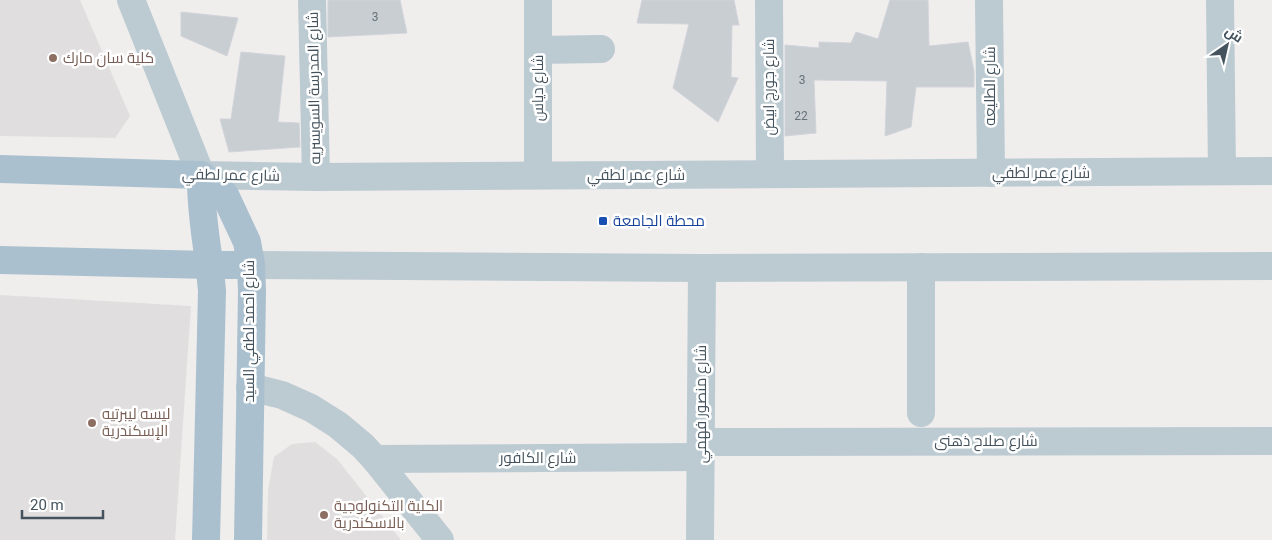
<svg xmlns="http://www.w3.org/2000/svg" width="1272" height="540" viewBox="0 0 1272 540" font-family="Roboto,Cairo,sans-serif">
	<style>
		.education { fill: #e1dedf }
		.building { fill: #c9ced3; stroke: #d1d4da }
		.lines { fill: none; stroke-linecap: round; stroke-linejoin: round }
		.minor { stroke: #bccad1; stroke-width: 28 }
		.major { stroke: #aac0cf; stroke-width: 28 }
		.education-dot { fill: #8d6e63; stroke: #fff; stroke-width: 2 }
		.transit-dot { fill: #1a4fb4; stroke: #fff; stroke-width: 2 }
		.labels { text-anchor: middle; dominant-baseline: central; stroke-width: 5; stroke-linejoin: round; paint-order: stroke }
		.number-label { font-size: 12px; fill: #65727a }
		.education-label { font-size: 15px; fill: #785e54; stroke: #fff; text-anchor: start }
		.street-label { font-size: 15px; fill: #44535d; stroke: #fff }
		.transit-label { font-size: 15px; fill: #164399; stroke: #fff; text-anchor: start }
	</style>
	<rect width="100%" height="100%" fill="#f0eded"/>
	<g class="education">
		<path d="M0,0H80L130,116L115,138L0,136Z"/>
		<path d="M0,295L191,306L175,540H0Z"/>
		<path d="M315,442L337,459L401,540H267L268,490L274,457L292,444Z"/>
	</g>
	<g class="building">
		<path d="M328,0H400L407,33L328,37Z"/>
		<path d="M642,0H734L739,25H732L731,77L738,78L718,122L673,88L689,24L637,23Z"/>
		<path d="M890,0H928L929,46L968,42L974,71V87H916L911,127L885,136L887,81L814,80L816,133L785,136V45L819,48V42L851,43L856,32L878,39Z"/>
		<path d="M181,12L238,18L227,56L181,36Z"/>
		<path d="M241,52L285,56L278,122L299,123L300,147L229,152L220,119H231Z"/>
	</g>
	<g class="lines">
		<g class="minor">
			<path d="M131,0L201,175L316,177L1272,171"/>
			<path d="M312,0L316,177"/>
			<path d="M769,0L770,174"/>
			<path d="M989,0L991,173"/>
			<path d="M1220,0L1222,171"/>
			<path d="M538,50L601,49"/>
			<path d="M538,175V0"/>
			<path d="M251,265L702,268L1272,266"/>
			<path d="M921,267V413"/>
			<path d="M250,387L282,395L311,408L338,425L363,446L375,459L440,540"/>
			<path d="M701,442L1272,441"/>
			<path d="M375,459L701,457"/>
			<path d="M700,540L702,268"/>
		</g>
		<g class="major">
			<path d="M0,169L201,175"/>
			<path d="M201,175L225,195L247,242L251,265L252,291L248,540"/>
			<path d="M201,175C200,214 209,252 212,291L206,540"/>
			<path d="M0,260L210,265H251"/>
		</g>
	</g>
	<g class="education-dot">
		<circle cx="53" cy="58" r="5"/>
		<circle cx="92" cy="423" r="5"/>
		<circle cx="324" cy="515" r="5"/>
	</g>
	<rect class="transit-dot" x="598" y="216" width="10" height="10" rx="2.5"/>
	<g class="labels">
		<g class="number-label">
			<text x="375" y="17">3</text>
			<text x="802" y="80">3</text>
			<text x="801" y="116">22</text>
		</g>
		<g class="education-label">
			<text x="63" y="58">كلية سان مارك</text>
			<text x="102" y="414">ليسه ليبرتيه<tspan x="102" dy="17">الإسكندرية</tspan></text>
			<text x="334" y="506">الكلية التكنولوجية<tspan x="334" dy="17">بالاسكندرية</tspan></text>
		</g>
		<g class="street-label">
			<text transform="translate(990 86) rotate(-90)">شارع الطليعه</text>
			<text transform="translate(769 87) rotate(-90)">شارع جورج ابيض</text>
			<text transform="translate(314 88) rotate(-91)">شارع المدرسة السويسريه</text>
			<text transform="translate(538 88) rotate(-90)">شارع دياس</text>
			<text x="1041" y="173">شارع عمر لطفي</text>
			<text transform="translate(231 175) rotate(1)">شارع عمر لطفي</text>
			<text x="636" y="175">شارع عمر لطفي</text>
			<text transform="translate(249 331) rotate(-90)">شارع احمد لطفي السيد</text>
			<text transform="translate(701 404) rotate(-90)">شارع منصور فهمي</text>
			<text x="986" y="441">شارع صلاح ذهنى</text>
			<text x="538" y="458">شارع الكافور</text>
		</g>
		<g class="transit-label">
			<text x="613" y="221">محطة الجامعة</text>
		</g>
	</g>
	<g transform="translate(1227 45) rotate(34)" stroke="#ffffff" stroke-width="4" paint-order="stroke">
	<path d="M0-4L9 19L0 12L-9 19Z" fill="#44535d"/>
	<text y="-8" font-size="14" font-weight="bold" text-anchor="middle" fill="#44535d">ش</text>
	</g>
	<path d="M22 510v8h81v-8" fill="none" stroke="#44535d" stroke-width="2.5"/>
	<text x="30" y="510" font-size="15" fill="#44535d" stroke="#ffffff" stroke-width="4" paint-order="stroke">20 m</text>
</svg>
